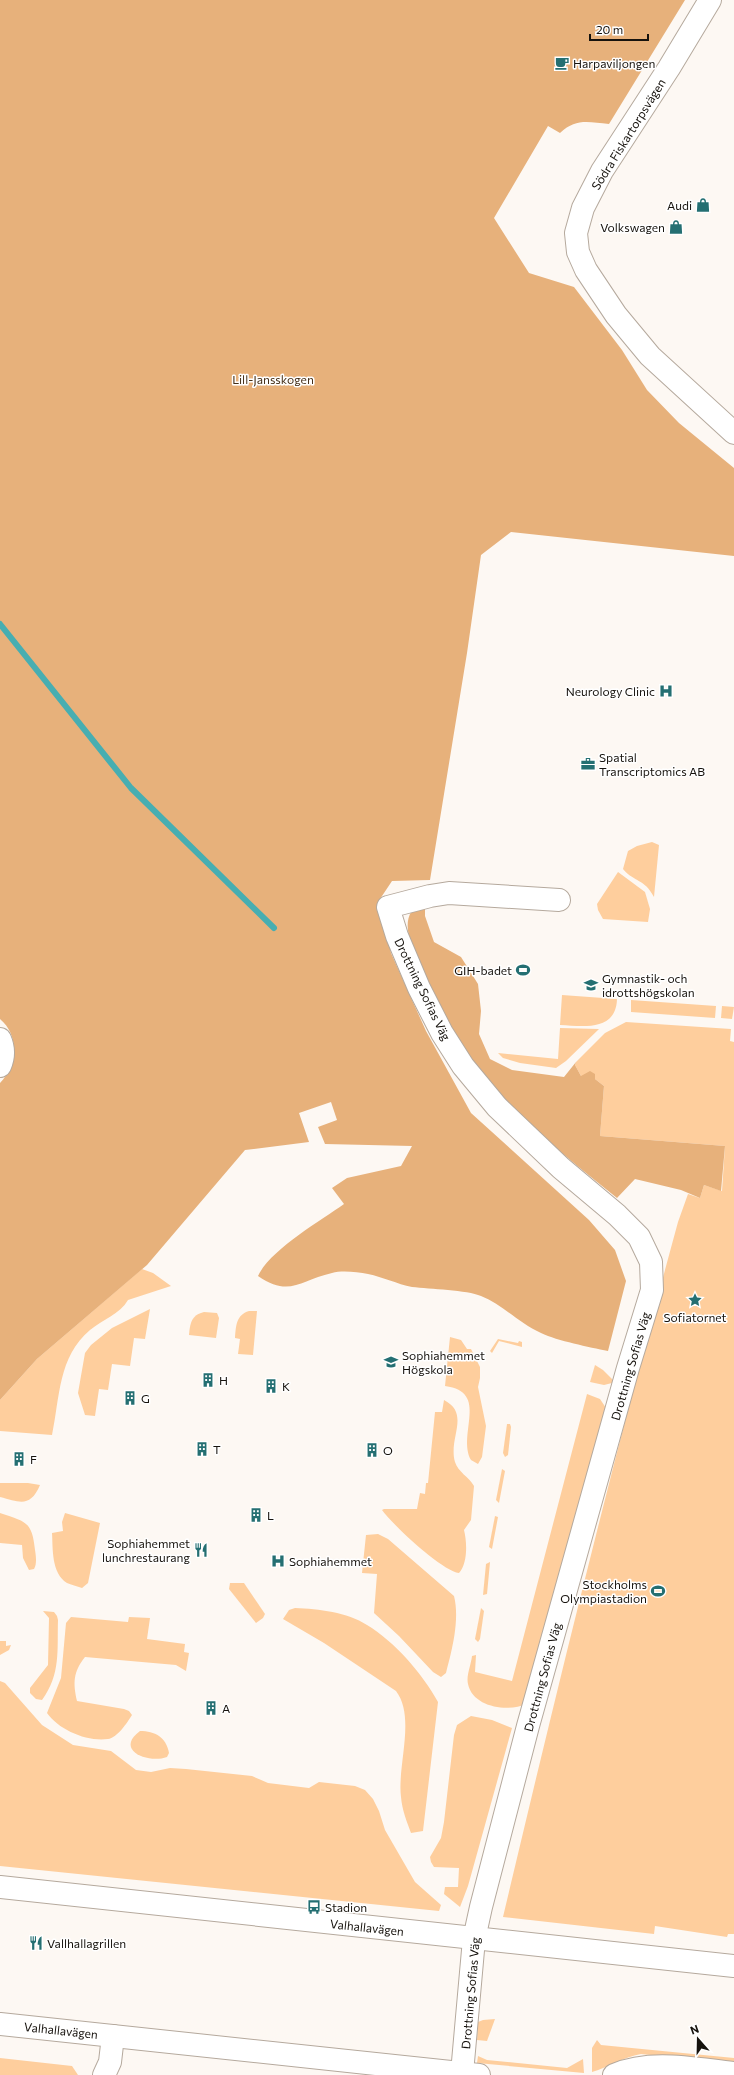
<svg xmlns="http://www.w3.org/2000/svg" width="734" height="2075" viewBox="0 0 734 2075" font-family="Commissioner,sans-serif">
	<style>
		.green { fill: #fece9d }
		.forest { fill: #e7b17b }
		.lines { fill: none; stroke-linecap: round; stroke-linejoin: round }
		.stream { stroke: #47aeb1; stroke-width: 6 }
		.street-casing { stroke: #b5a99d; stroke-width: 24 }
		.secondary-casing { stroke: #b5a99d; stroke-width: 24 }
		.street { stroke: #fff; stroke-width: 22 }
		.secondary { stroke: #fff; stroke-width: 22 }
		.labels { text-anchor: middle; dominant-baseline: central; stroke-width: 3; stroke-linejoin: round; paint-order: stroke }
		.poi-label { font-size: 12px; fill: #16120d; stroke: #fff; text-anchor: start }
		.street-label { font-size: 12px; fill: #16120d; stroke: #fff }
		.park-label { font-size: 12px; fill: #442e16; stroke: #fff }
	</style>
	<rect width="100%" height="100%" fill="#fdf8f3"/>
	<g class="green">
		<path d="M652,842L659,845L654,897C644,878 635,883 623,869L628,851L637,846Z"/>
		<path d="M618,872L645,892L650,909L648,922L603,919L598,910L597,904Z"/>
		<path d="M562,995L617,999C616,1032 583,1026 560,1025Z"/>
		<path d="M631,1000L716,1006L715,1018L631,1012Z"/>
		<path d="M722,1006L734,1007L732,1019L721,1018Z"/>
		<path d="M626,1022L731,1029L730,1041L734,1042V1934H728L727,1937L655,1926L654,1934L503,1917C558,1684 615,1453 678,1222L688,1194L700,1198L704,1185L722,1191L725,1146L600,1136L604,1086L595,1079L581,1076L575,1065L576,1062L605,1033Z"/>
		<path d="M560,1028L599,1029L566,1061L556,1068L520,1063L503,1058L498,1053L558,1059Z"/>
		<path d="M142,1269L153,1273L171,1286L128,1300C120,1314 102,1320 90,1330C58,1357 60,1397 52,1435L0,1431V1400L37,1359Z"/>
		<path d="M150,1309L145,1339L134,1338L130,1366L112,1364L108,1390L99,1389L95,1416L85,1415L78,1393L85,1353L91,1345L112,1328Z"/>
		<path d="M249,1311H257L253,1355L238,1354L240,1339L235,1338C236,1326 236,1315 249,1311Z"/>
		<path d="M204,1312L217,1313L219,1318L216,1338L189,1335C190,1324 191,1315 204,1312Z"/>
		<path d="M450,1337L461,1340L467,1349H471L480,1367V1378L478,1387L486,1426L482,1457L478,1464L471,1460C457,1434 490,1392 445,1386Z"/>
		<path d="M498,1339L518,1343L519,1341L522,1342V1347L499,1341L492,1353L490,1351Z"/>
		<path d="M595,1365L603,1370L613,1380L612,1383L604,1385L590,1382Z"/>
		<path d="M587,1394L600,1399L608,1411L526,1704C509,1712 473,1708 468,1684C466,1676 471,1665 472,1656L476,1655L475,1672L512,1681Z"/>
		<path d="M444,1400C471,1414 448,1438 455,1462C458,1472 469,1477 474,1486L471,1520L464,1530C467,1542 468,1563 459,1573C442,1571 393,1525 382,1510L384,1509H417L420,1493L425,1494L426,1483H428L435,1412H442Z"/>
		<path d="M507,1424H510L511,1427L508,1455L505,1457L503,1453Z"/>
		<path d="M502,1469L505,1471L499,1503L496,1500Z"/>
		<path d="M0,1483H28L40,1485C30,1508 20,1502 0,1497Z"/>
		<path d="M0,1513C26,1522 32,1521 35,1550C36,1556 37,1564 34,1569L29,1570L23,1558L22,1545L0,1543Z"/>
		<path d="M65,1513L100,1523L88,1583L82,1588C77,1586 71,1585 67,1583C51,1573 53,1548 52,1533L63,1531L62,1522Z"/>
		<path d="M495,1516L498,1517L492,1549L489,1547Z"/>
		<path d="M378,1534L388,1539L454,1596C460,1620 452,1650 446,1673L441,1677L433,1672L399,1636L374,1613L377,1574L362,1573L366,1535Z"/>
		<path d="M490,1562L487,1594L483,1595L486,1564Z"/>
		<path d="M230,1583H244L265,1614L263,1618L256,1623L229,1589Z"/>
		<path d="M295,1608C319,1609 347,1612 367,1625C395,1642 422,1673 438,1702L423,1831L411,1833C407,1822 402,1810 401,1797C397,1766 416,1717 396,1691L324,1643L283,1619L289,1610Z"/>
		<path d="M481,1608L484,1611L480,1639L478,1642L475,1639Z"/>
		<path d="M43,1611L54,1612L57,1616L58,1620C57,1650 61,1674 42,1700L36,1699L30,1693V1688L48,1665L49,1618Z"/>
		<path d="M71,1617L128,1622L129,1617L150,1618L147,1639L185,1644L184,1652L189,1653L186,1671L176,1665L85,1657C73,1672 73,1683 77,1701L124,1709L129,1711L132,1715C127,1723 117,1738 108,1739C87,1742 59,1730 47,1713L61,1678L66,1623Z"/>
		<path d="M0,1641H6V1646L11,1645L9,1650L0,1655Z"/>
		<path d="M0,1681L5,1683L42,1725L73,1745L111,1751L136,1770L151,1772L170,1768L186,1769L252,1776L268,1783L309,1788L319,1782L355,1786L365,1790L373,1799L379,1811L385,1830L415,1882L441,1905L439,1911L0,1866Z"/>
		<path d="M471,1716L492,1720L512,1728L468,1886L460,1907L444,1894L445,1887H458L459,1868L434,1867L431,1862L430,1857L441,1838L444,1822L454,1735L457,1725Z"/>
		<path d="M140,1731C155,1731 166,1737 169,1753L167,1757C148,1764 114,1750 140,1731Z"/>
		<path d="M495,2019L487,2041L477,2040L478,2022L483,2020Z"/>
		<path d="M597,2040L601,2045L734,2058V2064L641,2054C623,2057 609,2067 592,2072V2048Z"/>
		<path d="M478,2056L487,2060L567,2068L583,2059L584,2073L477,2063Z"/>
		<path d="M0,2058L72,2066L78,2075H0Z"/>
	</g>
	<g class="forest">
		<path d="M0,0H685L609,124C588,122 576,118 560,133L548,126L494,218L529,273L574,287L622,350L647,390L679,423L734,468V556L511,532L481,555L467,653L430,880L392,881L380,899L391,953L426,1031L471,1113L589,1220L615,1250L626,1281L608,1351C589,1347 558,1341 541,1333C519,1323 503,1305 481,1296C467,1290 430,1289 412,1287C397,1284 383,1277 368,1274C357,1272 342,1270 332,1273C300,1280 290,1298 258,1276C270,1250 320,1221 344,1204L332,1188L347,1178L401,1166L412,1146L325,1144L318,1127L337,1120L331,1102L299,1113L309,1142L245,1150L147,1265L37,1359L0,1400V1083C17,1065 20,1036 0,1019Z"/>
		<path d="M425,901V916L434,942L461,957L478,984L481,1011L479,1034L490,1059L512,1070L564,1077L576,1062L575,1065L581,1076L590,1071L595,1074V1079L604,1086L600,1136L725,1146L721,1191L704,1185L700,1198L681,1190L635,1179L617,1198C557,1150 484,1091 445,1024C434,1005 427,983 419,963C409,941 397,913 425,901Z"/>
	</g>
	<g class="lines">
		<path class="stream" d="M0,624L131,788L274,928"/>
		<defs>
			<g id="street">
				<path d="M0,1039C4,1048 4,1057 0,1066"/>
				<path d="M462,2073L474,1939L481,1907L528,1726L628,1368L652,1290L651,1262L639,1237L617,1215L561,1168L497,1107L463,1066L442,1033L419,988L397,936L388,907L430,896L449,893L559,900"/>
				<path d="M104,2075L110,2062L113,2036"/>
			</g>
			<g id="secondary">
				<path d="M710,0L669,68L602,171L583,208L576,233L578,252L586,270L616,315L650,356L734,433"/>
				<path d="M0,1887L734,1966"/>
				<path d="M0,2024L479,2075"/>
				<path d="M614,2075C651,2059 695,2069 734,2073"/>
			</g>
		</defs>
		<use href="#street" class="street-casing"/>
		<use href="#secondary" class="secondary-casing"/>
		<use href="#street" class="street"/>
		<use href="#secondary" class="secondary"/>
	</g>
	<defs>
		<symbol id="cafe-bare" viewBox="-9 -9 18 18"><path d="M-5.5-4.5H6V0H3Q3 3.5 0 3.5H-2.5Q-5.5 3.5-5.5 0ZM3-3.2v2h1.7v-2ZM-6 4.5H4V6H-6Z" fill="#246f72" stroke="#fff" stroke-width="2.5" paint-order="stroke"/></symbol>
		<symbol id="shop-bare" viewBox="-9 -9 18 18"><path d="M-5-2.5h2.3a2.7 3.5 0 0 1 5.4 0H5L5.5 6h-11ZM-1.5-2.5h3a1.5 2.3 0 0 0-3 0Z" fill="#246f72" stroke="#fff" stroke-width="2.5" paint-order="stroke"/></symbol>
		<symbol id="hospital-bare" viewBox="-9 -9 18 18"><path d="M-5-5h3v3.5h4V-5h3V5h-3V1.5h-4V5h-3Z" fill="#246f72" stroke="#fff" stroke-width="2.5" paint-order="stroke"/></symbol>
		<symbol id="office-bare" viewBox="-9 -9 18 18"><path d="M-6-3h4V-5.5h4V-3h4V5H-6ZM-1-4.5V-3h2v-1.5ZM-6 0V1H6V0Z" fill="#246f72" stroke="#fff" stroke-width="2.5" paint-order="stroke"/></symbol>
		<symbol id="stadium-bare" viewBox="-9 -9 18 18"><path d="M0-5a6.5 5 0 1 0 0 10a6.5 5 0 1 0 0-10ZM-3.5-1.8h7v3.6h-7Z" fill="#246f72" stroke="#fff" stroke-width="2.5" paint-order="stroke"/></symbol>
		<symbol id="university-bare" viewBox="-9 -9 18 18"><path d="M0-5L7-2L0 1L-7-2ZM-4 1L0 2.5L4 1V4Q0 6-4 4Z" fill="#246f72" stroke="#fff" stroke-width="2.5" paint-order="stroke"/></symbol>
		<symbol id="sight-bare" viewBox="-9 -9 18 18"><path d="M0-6L1.8-2.2L6-1.7L2.9 1.2L3.7 5.4L0 3.3L-3.7 5.4L-2.9 1.2L-6-1.7L-1.8-2.2Z" fill="#246f72" stroke="#fff" stroke-width="2.5" paint-order="stroke"/></symbol>
		<symbol id="building-bare" viewBox="-9 -9 18 18"><path d="M-4-6H4V6H1V3H-1V6H-4ZM-2.5-4.3h1.7v1.8h-1.7ZM.8-4.3h1.7v1.8H.8ZM-2.5-1h1.7V.8h-1.7ZM.8-1h1.7V.8H.8Z" fill="#246f72" stroke="#fff" stroke-width="2.5" paint-order="stroke"/></symbol>
		<symbol id="restaurant-bare" viewBox="-9 -9 18 18"><path d="M-5-6h1v4h1v-4h1v4h1v-4h1v5L-1.5 .5V6h-2V.5L-5-1ZM5-6V6H3V1.5H1.5Q1.5-4 5-6Z" fill="#246f72" stroke="#fff" stroke-width="2.5" paint-order="stroke"/></symbol>
		<symbol id="bus-bare" viewBox="-9 -9 18 18"><path d="M-5-6H5V4H4V6H2V4H-2V6H-4V4H-5ZM-3.5-4V0h7V-4ZM-3.5 1.2v1.5H-2V1.2ZM2 1.2v1.5H3.5V1.2Z" fill="#246f72" stroke="#fff" stroke-width="2.5" paint-order="stroke"/></symbol>
	</defs>
	<g fill-rule="evenodd">
		<use href="#cafe-bare" x="552" y="53" width="20" height="20"/>
		<use href="#shop-bare" x="693" y="195" width="20" height="20"/>
		<use href="#shop-bare" x="666" y="217" width="20" height="20"/>
		<use href="#hospital-bare" x="656" y="681" width="20" height="20"/>
		<use href="#office-bare" x="578" y="754" width="20" height="20"/>
		<use href="#stadium-bare" x="513" y="960" width="20" height="20"/>
		<use href="#university-bare" x="581" y="975" width="20" height="20"/>
		<use href="#sight-bare" x="685" y="1290" width="20" height="20"/>
		<use href="#university-bare" x="381" y="1352" width="20" height="20"/>
		<use href="#building-bare" x="198" y="1370" width="20" height="20"/>
		<use href="#building-bare" x="261" y="1376" width="20" height="20"/>
		<use href="#building-bare" x="120" y="1388" width="20" height="20"/>
		<use href="#building-bare" x="192" y="1439" width="20" height="20"/>
		<use href="#building-bare" x="362" y="1440" width="20" height="20"/>
		<use href="#building-bare" x="9" y="1449" width="20" height="20"/>
		<use href="#building-bare" x="246" y="1505" width="20" height="20"/>
		<use href="#restaurant-bare" x="191" y="1540" width="20" height="20"/>
		<use href="#hospital-bare" x="268" y="1551" width="20" height="20"/>
		<use href="#stadium-bare" x="648" y="1581" width="20" height="20"/>
		<use href="#building-bare" x="201" y="1698" width="20" height="20"/>
		<use href="#bus-bare" x="304" y="1897" width="20" height="20"/>
		<use href="#restaurant-bare" x="26" y="1933" width="20" height="20"/>
	</g>
	<g class="labels">
		<g class="poi-label">
			<text x="573" y="63">Harpaviljongen</text>
			<text x="692" y="205" text-anchor="end">Audi</text>
			<text x="665" y="227" text-anchor="end">Volkswagen</text>
			<text x="655" y="691" text-anchor="end">Neurology Clinic</text>
			<text x="599" y="757">Spatial<tspan x="599" dy="14">Transcriptomics AB</tspan></text>
			<text x="512" y="970" text-anchor="end">GIH-badet</text>
			<text x="602" y="978">Gymnastik- och<tspan x="602" dy="14">idrottshögskolan</tspan></text>
			<text x="695" y="1317" text-anchor="middle">Sofiatornet</text>
			<text x="402" y="1355">Sophiahemmet<tspan x="402" dy="14">Högskola</tspan></text>
			<text x="219" y="1380">H</text>
			<text x="282" y="1386">K</text>
			<text x="141" y="1398">G</text>
			<text x="213" y="1449">T</text>
			<text x="383" y="1450">O</text>
			<text x="30" y="1459">F</text>
			<text x="267" y="1515">L</text>
			<text x="190" y="1543" text-anchor="end">Sophiahemmet<tspan x="190" dy="14">lunchrestaurang</tspan></text>
			<text x="289" y="1561">Sophiahemmet</text>
			<text x="647" y="1584" text-anchor="end">Stockholms<tspan x="647" dy="14">Olympiastadion</tspan></text>
			<text x="222" y="1708">A</text>
			<text x="325" y="1907">Stadion</text>
			<text x="47" y="1943">Vallhallagrillen</text>
		</g>
		<g class="street-label">
			<text transform="translate(628 134) rotate(-58)">Södra Fiskartorpsvägen</text>
			<text transform="translate(423 989) rotate(64)">Drottning Sofias Väg</text>
			<text transform="translate(630 1366) rotate(-74)">Drottning Sofias Väg</text>
			<text transform="translate(542 1677) rotate(-75)">Drottning Sofias Väg</text>
			<text transform="translate(367 1927) rotate(6)">Valhallavägen</text>
			<text transform="translate(470 1993) rotate(-85)">Drottning Sofias Väg</text>
			<text transform="translate(61 2030) rotate(6)">Valhallavägen</text>
		</g>
		<g class="park-label">
			<text x="273" y="379">Lill-Jansskogen</text>
		</g>
	</g>
	<g transform="translate(698 2039) rotate(340)" stroke="#ffffff" stroke-width="3" paint-order="stroke">
	<path d="M0-3L7 15L0 10L-7 15Z" fill="#16120d"/>
	<text y="-6" font-size="11" font-weight="bold" text-anchor="middle" fill="#16120d">N</text>
	</g>
	<path d="M590 34v6h58v-6" fill="none" stroke="#16120d" stroke-width="2"/>
	<text x="596" y="34" font-size="12" fill="#16120d" stroke="#ffffff" stroke-width="3" paint-order="stroke">20 m</text>
</svg>
